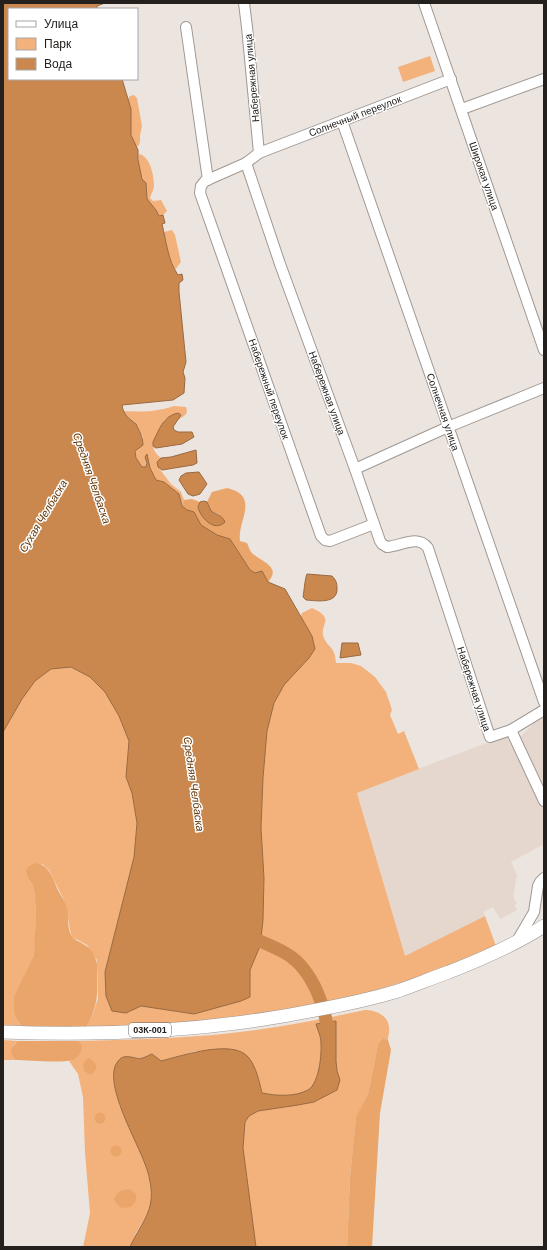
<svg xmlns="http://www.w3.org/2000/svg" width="547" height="1250" viewBox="0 0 547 1250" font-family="Arial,sans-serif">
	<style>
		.built { fill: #e5d7cd }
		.green { fill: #f3b27c }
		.forest { fill: #e9a56a }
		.water { fill: #cb884e; stroke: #996940 }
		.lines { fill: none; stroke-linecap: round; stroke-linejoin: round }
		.river { stroke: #cb884e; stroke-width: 13 }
		.minor-casing { stroke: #9f9893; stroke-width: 12 }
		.major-casing { stroke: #9f9893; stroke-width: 14 }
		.minor { stroke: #fff; stroke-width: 10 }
		.major { stroke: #fff; stroke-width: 13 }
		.labels { text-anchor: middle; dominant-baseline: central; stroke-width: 3; stroke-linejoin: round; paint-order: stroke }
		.shield { fill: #fff; stroke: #656362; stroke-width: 1 }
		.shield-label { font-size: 9px; font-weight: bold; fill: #23201e }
		.street-label { font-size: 10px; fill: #23201e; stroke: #fff }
		.water-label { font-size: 11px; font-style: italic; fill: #603404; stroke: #fff }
	</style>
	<rect width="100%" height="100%" fill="#ece4df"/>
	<g class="built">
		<path d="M544,714V792L519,738Z"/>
		<path d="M508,735L544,810V844L511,862L517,875L513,896L517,904L514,905L517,910L500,919L493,907L483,912L485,916L405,957L357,792Z"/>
	</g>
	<g class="green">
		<path d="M430,56L435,71L403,82L398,67Z"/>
		<path d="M134,95L137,98L142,126L140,136V141L139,145L136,147C127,132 133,115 128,99L130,96Z"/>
		<path d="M139,154C150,156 154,175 154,185C154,190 151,194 150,198L153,201L161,200L167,211L163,215L159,216L156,210L147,199L146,183C139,177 137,163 139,154Z"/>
		<path d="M172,230L175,235L181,262L175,270L168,252L164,232Z"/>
		<path d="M174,406L186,407C189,414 184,416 178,420L181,415L165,419L153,442C153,450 155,453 161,458L157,462L158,467L171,484L181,492L184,500L182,506L179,494L164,482L156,480L150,468L147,454L146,467H142C132,453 135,451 143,437L139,433L136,424L130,419L123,411C142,412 156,412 174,406Z"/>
		<path d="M312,608C337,619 318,625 324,638C329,649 335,646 336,663H351L361,666L375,677L386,692L392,710L390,715L398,734L404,731L419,769L357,793L405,956L485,916L496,946C464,959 433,973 400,983C328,1005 252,1018 177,1024C147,1027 116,1027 86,1028L94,1011L98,998L97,960L87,945L72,937L70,930L68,917L63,898L49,870L42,864L28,878L32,884L34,890L36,911L35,944L34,955L24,977L15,1017L22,1026L3,1025V732L22,699L35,681L51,669L71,667L90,677L106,692L119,716L129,741L126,777L132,793L137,823L134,857L105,972L126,1013L141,1006L194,1014L250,997V970L260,946L263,920L264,878L261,828L263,778L267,731L274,703L284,685L309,658L315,649L312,636L301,617L302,613Z"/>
		<path d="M365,1010C375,1010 388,1015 389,1027C390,1031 388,1036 388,1040L383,1038L378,1044L368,1094L356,1118L350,1177L347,1247H256L243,1148L245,1122L249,1116L258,1111L298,1105L314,1102L337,1090C340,1077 337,1075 336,1062C335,1049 336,1035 335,1021L316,1024C318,1028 320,1032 320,1036C323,1049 320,1083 308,1090C295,1097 277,1096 262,1093L257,1073L248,1057L237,1051H196L161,1061L152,1054L143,1058L134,1057L119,1059C101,1085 136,1138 145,1164C149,1176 152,1188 151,1200C150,1214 142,1222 136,1233C134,1237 132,1242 130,1247C122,1247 114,1246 107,1246C100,1246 90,1247 83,1247L90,1213L85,1153L83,1097L78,1074L69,1061L77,1058L82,1045L79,1041C119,1040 159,1039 199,1036C255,1032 310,1022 365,1010Z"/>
		<path d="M3,1040L17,1041C12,1046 11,1054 15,1060H3Z"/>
	</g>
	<g class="forest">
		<path d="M227,488C261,496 237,521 240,541L247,543C249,547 250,552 253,554C262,562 282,567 268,582L262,571L255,573L250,570L230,539L217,535L201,525L194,512L187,510L182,506L184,500L192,499L200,502L198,507L199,511L211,525L220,515L211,511L207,502L212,492Z"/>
		<path d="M36,863C51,866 53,880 59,892C62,897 65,902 67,908C69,917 67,927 71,935C76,944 91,942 96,960C98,965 97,972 97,978C98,1000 96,1008 86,1028L22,1026L15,1017L14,1009V997L34,955L36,911L34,890L32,884L28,878L26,871L29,866Z"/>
		<path d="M383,1038L388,1040L391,1050L380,1113L372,1247H347L350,1177L356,1117L368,1094L378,1044Z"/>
		<path d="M17,1041H79L82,1045C82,1050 80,1056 75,1059C65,1064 28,1060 15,1060L12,1055L11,1050Z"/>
		<path d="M89,1058C97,1063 99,1068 92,1074H88L84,1070L83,1064L86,1060Z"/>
		<circle cx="100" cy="1118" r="5.5"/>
		<circle cx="116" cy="1151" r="5.5"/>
		<path d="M130,1189L136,1194V1201L131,1207L121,1208L116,1203L114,1199C118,1191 121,1190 130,1189Z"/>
	</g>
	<g class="water">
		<path d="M3,3H105L97,6V9H9V79H122L131,109V135L138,150V160L142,179L146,183L147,199L156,210L159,216L163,215L165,223L162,224C166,240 168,261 178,275L182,274L183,280L179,283V292L186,362L183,372L185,378L184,393L173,400L122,405C123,414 129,419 136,424C139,431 143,437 143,445L135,451L136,458L142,467H146L147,463L145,457L147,454L150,468L156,480L164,482L179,494L182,506L187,510L194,512L201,525L217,535L230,539L250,570L255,573L262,571L268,582L285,589L312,636L315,649L309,658L284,685L274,703L267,731L263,778L261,828L264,878L263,920L260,946L250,970V997L241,1001L194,1014L141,1006L126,1013L112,1011L106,996L105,972L134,857L137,823L132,793L126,777L129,741L119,716L105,692L90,677L71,667L51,669L35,681L22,699L3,732Z"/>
		<path d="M178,413L181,415L173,427L174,430L178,432H192L194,437L182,444L156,448L153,446V442C159,430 163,416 178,413Z"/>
		<path d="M196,450L197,463L193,465L162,470L158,467L157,462L161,458L171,457Z"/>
		<path d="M199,472L207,484L200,494L193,496L188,494L179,480L181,476L186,473Z"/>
		<path d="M204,501L207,502L211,511C217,515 222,515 225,522C214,533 200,517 198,507L200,502Z"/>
		<path d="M307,574L332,576C336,580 337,583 337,588C338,604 318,601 306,600L303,597C304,592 305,578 307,574Z"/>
		<path d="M342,643H358L361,655L340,658Z"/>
		<path d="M336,1021V1061L337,1071L340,1080L337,1090L314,1102L298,1105L258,1111L249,1116L245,1122L243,1148L256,1247H130C139,1226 154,1213 151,1188C150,1180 148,1171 145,1164C138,1143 101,1081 118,1061C125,1052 134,1060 143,1058C146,1057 149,1055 152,1054L161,1061C181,1056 234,1038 249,1058C257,1069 259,1081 262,1093C277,1096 295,1097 308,1090C320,1083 323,1048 320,1036C319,1032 317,1028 316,1024Z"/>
	</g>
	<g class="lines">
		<path class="river" d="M245,935C259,941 274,946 287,954C313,970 328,1011 328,1040"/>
		<defs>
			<g id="minor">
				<path d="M244,3L247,27L259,153L246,163L280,264L355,469L380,541L382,544L387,547C401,546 418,534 428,548L490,737L511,730L544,710"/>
				<path d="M424,3L544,350"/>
				<path d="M186,27L208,180"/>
				<path d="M462,109L544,79"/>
				<path d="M342,121L544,702"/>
				<path d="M259,153L451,79"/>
				<path d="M246,163L205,181L201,186L200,193L321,536L325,540L330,541L374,524"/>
				<path d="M355,469L448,427L544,388"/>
				<path d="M511,730L544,801"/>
				<path d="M517,941L534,912L538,886L540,882L544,878"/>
			</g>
			<path id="major" d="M3,1032C108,1036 213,1031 316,1010C343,1005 371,999 398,991C415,985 432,978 449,972C482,959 515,945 544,926"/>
		</defs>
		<use href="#minor" class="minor-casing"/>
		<use href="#major" class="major-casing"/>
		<use href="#minor" class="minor"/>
		<use href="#major" class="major"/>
	</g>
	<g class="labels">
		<rect class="shield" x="129" y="1023" width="42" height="14" rx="3"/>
		<g class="shield-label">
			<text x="150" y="1030">03К-001</text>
		</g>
		<g class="street-label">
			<text transform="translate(252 78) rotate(-95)">Набережная улица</text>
			<text transform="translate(355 116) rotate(-21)">Солнечный переулок</text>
			<text transform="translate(484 176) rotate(71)">Широкая улица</text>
			<text transform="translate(269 389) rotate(71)">Набережный переулок</text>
			<text transform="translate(327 393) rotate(70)">Набережная улица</text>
			<text transform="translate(443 412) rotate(71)">Солнечная улица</text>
			<text transform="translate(474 689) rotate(72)">Набережная улица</text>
		</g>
		<g class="water-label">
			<text transform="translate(92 478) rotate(71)">Средняя Челбаска</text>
			<text transform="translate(43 516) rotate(-59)">Сухая Челбаска</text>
			<text transform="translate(194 784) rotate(82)">Средняя Челбаска</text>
		</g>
	</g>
	<rect width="547" height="1250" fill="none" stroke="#23201e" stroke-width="8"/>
	<rect x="8" y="8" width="130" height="72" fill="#ffffff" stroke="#a7a6a5"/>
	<rect x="16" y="21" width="20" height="6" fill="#ffffff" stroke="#a7a6a5"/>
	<text x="44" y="28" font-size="12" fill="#23201e">Улица</text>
	<rect x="16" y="38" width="20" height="12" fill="#f3b27c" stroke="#a7a6a5"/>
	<text x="44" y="48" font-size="12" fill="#23201e">Парк</text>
	<rect x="16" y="58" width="20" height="12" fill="#cb884e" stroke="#a7a6a5"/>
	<text x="44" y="68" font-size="12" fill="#23201e">Вода</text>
</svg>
